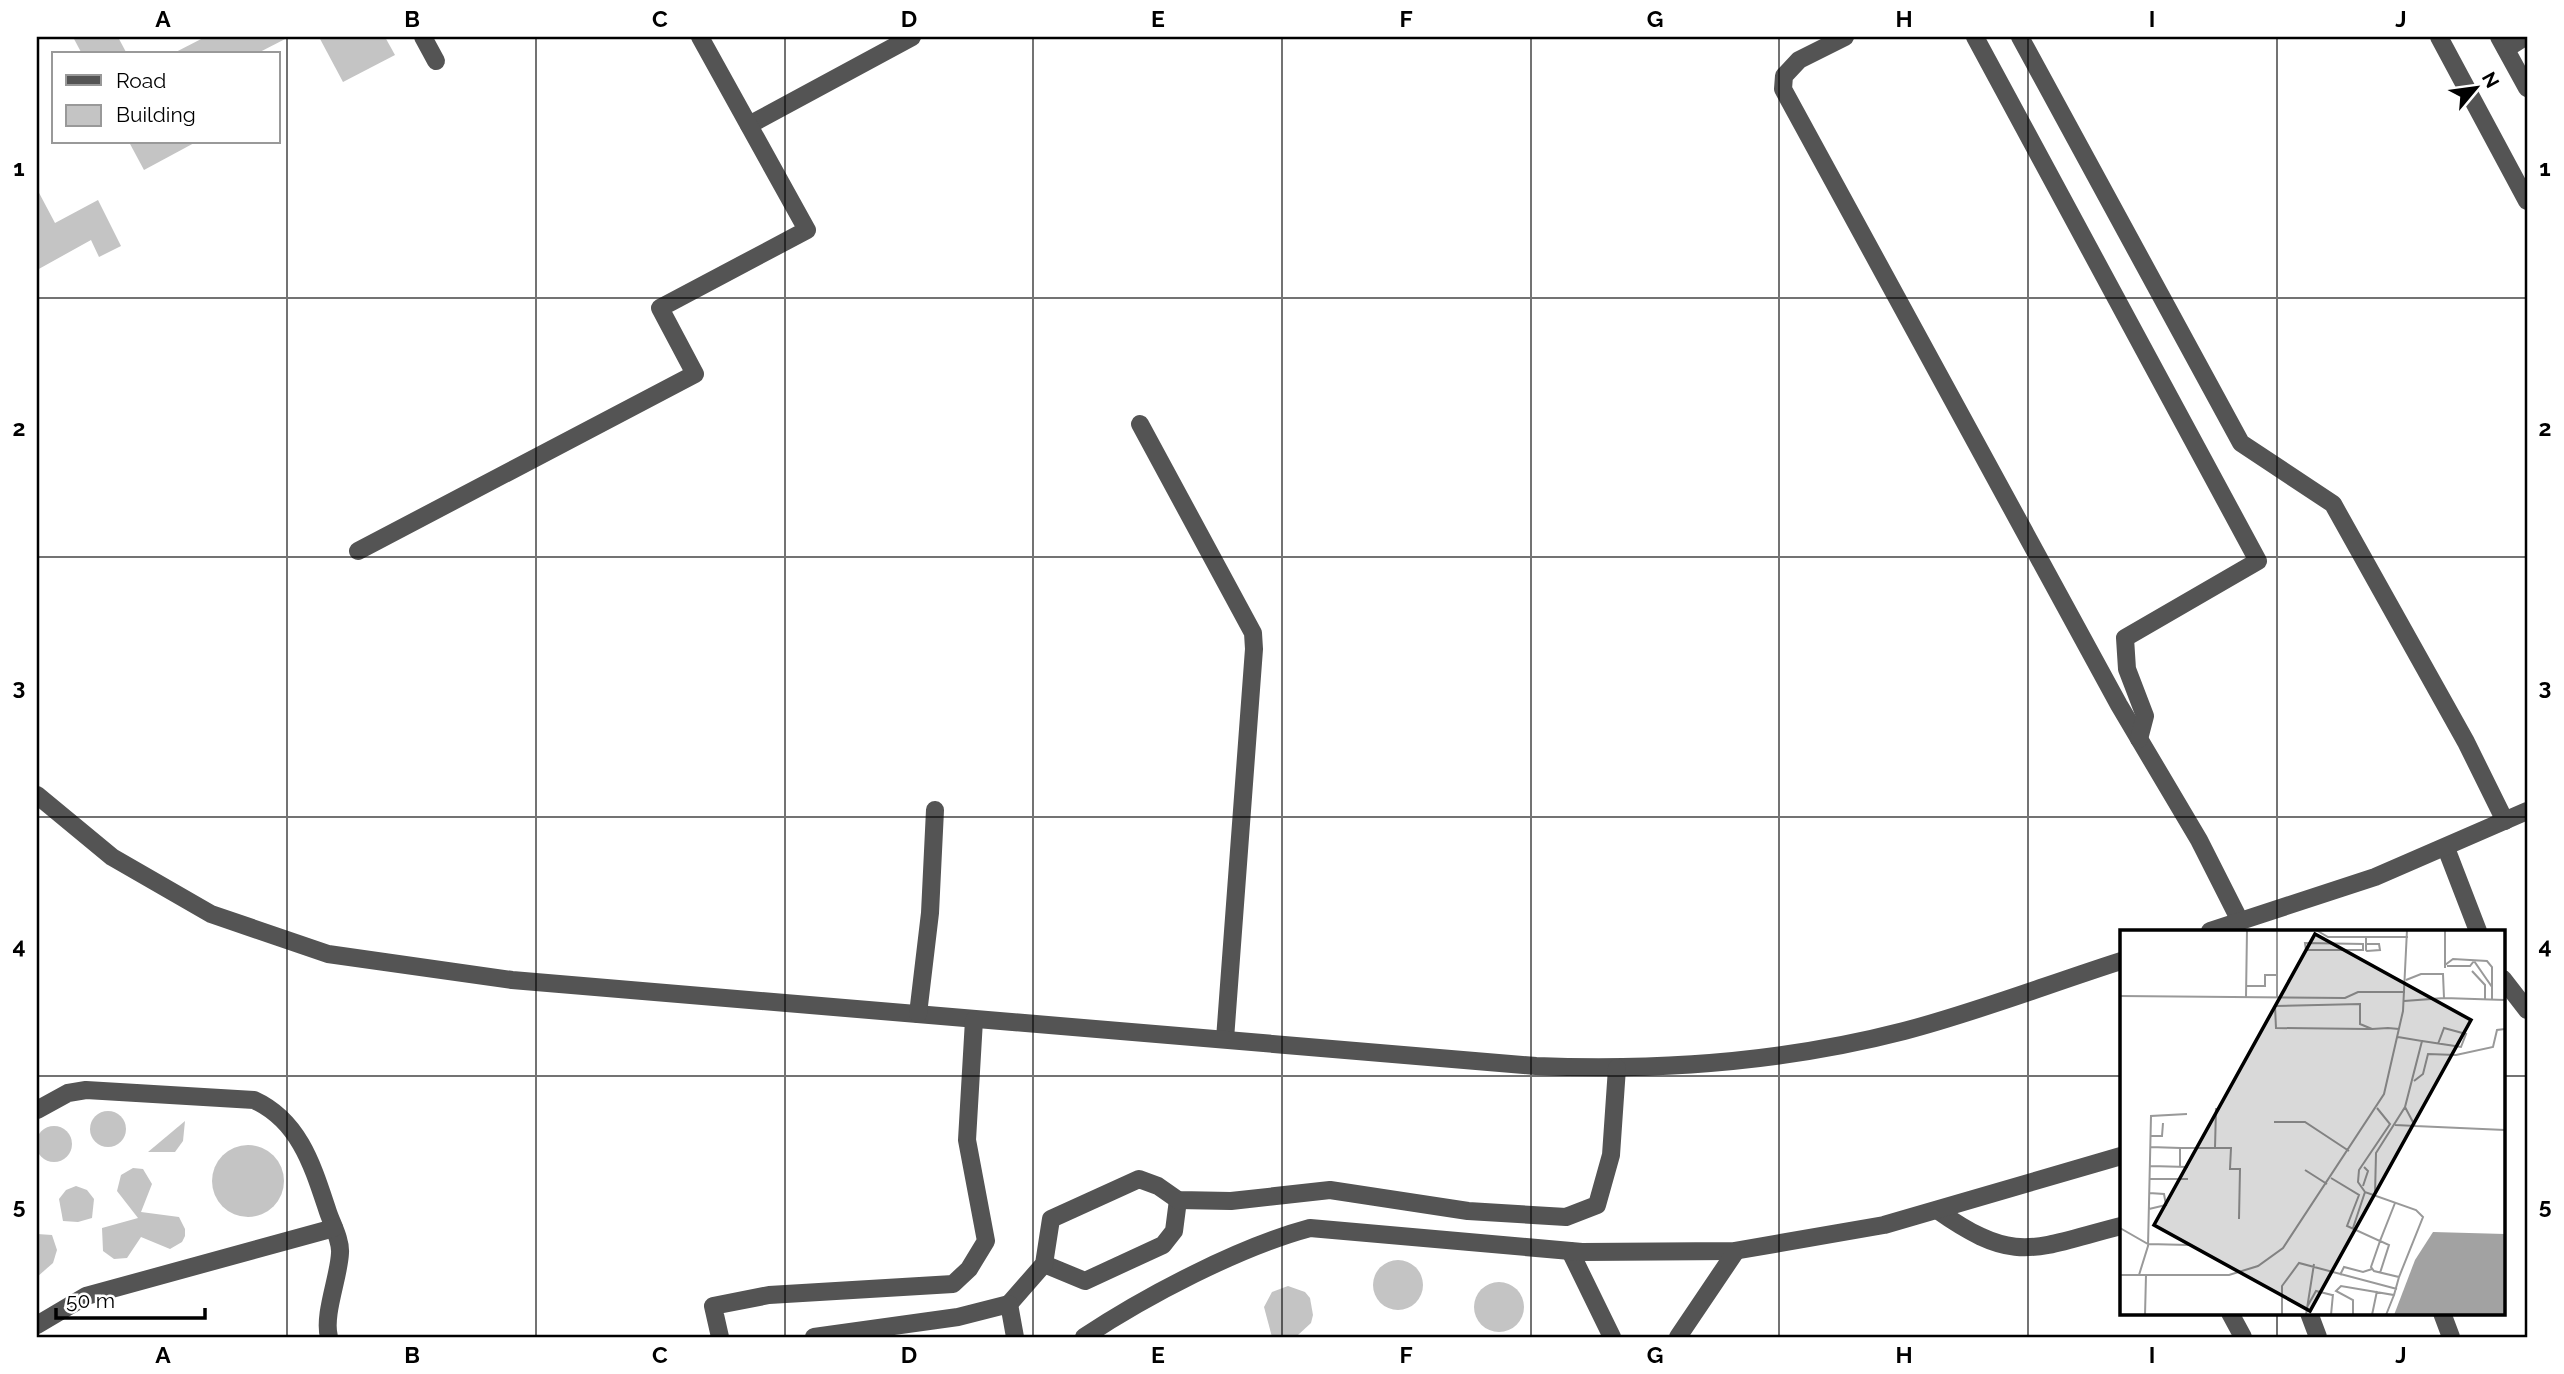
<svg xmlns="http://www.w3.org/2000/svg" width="2564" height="1374" viewBox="0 0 2564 1374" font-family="Raleway,sans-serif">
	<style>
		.building { fill: #c4c4c4 }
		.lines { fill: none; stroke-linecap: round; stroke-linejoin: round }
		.minor { stroke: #545454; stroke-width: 18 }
		.grid { fill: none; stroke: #000; stroke-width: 2; stroke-opacity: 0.55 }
		.inset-road { fill: none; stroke: #999; stroke-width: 2 }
		.view { fill: #000; fill-opacity: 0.15; stroke: #000; stroke-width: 3.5 }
		.inset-edge { fill: none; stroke: #000; stroke-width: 3.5 }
		.neatline { fill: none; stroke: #000; stroke-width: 2.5 }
		.grid-label { font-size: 23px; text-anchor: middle; font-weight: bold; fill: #000 }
	</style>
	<rect width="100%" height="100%" fill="#fff"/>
	<g class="building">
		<path d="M73,37H118L127,54H82Z"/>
		<path d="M205,37H289L256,54H172Z"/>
		<path d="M319,37H385L395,55L343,82Z"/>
		<path d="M129,142H196L144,170Z"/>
		<path d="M37,189L55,223L98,200L121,246L99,257L91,240L37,270Z"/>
		<circle cx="108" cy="1129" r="18"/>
		<path d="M185,1121L183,1141L175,1152H148Z"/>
		<circle cx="54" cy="1144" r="18"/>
		<circle cx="248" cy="1181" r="36"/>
		<path d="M133,1168L143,1169L152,1184L141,1212L179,1217L185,1229V1236L182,1242L170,1249L141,1237L127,1258L114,1259L103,1251L102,1228L138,1218L117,1191L121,1175Z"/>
		<path d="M76,1186L87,1190L94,1199L92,1218L78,1222L63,1221L59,1199L66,1190Z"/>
		<path d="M37,1234L52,1235L57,1250L53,1263L37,1277Z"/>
		<circle cx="1398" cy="1285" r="25"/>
		<circle cx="1499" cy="1307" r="25"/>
		<path d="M1288,1286L1305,1292L1310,1298L1313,1315L1311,1323L1298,1335L1272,1337L1264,1307L1272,1292Z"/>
	</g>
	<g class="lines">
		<g class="minor">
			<path d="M423,37L436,61"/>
			<path d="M1845,37L1799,60L1784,76L1783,89L2119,705L2199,840L2240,921"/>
			<path d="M1975,37L2258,561L2125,638L2127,669L2145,716L2139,739"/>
			<path d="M2020,37L2241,443L2333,504L2466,742L2505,821"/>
			<path d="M2439,37L2527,201"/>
			<path d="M2499,37L2527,88"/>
			<path d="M2506,49L2525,37"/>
			<path d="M749,125L912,37"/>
			<path d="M1140,424L1253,633L1254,649L1225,1039"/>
			<path d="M358,551L695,374L660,308L807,230L700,37"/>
			<path d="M37,795L112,857L211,914L328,954L512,980L1536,1066C1660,1071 1784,1062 1904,1031C1977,1012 2049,984 2121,961"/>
			<path d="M2446,848L2478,931"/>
			<path d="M2210,931L2375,877L2527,811"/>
			<path d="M2503,979L2527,1010"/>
			<path d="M918,1014L930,913L935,810"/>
			<path d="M37,1110L68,1093L86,1090L254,1100C300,1121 313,1167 328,1212C332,1224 341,1240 340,1253C339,1277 323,1315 329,1337"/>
			<path d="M1937,1210C2016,1266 2034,1248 2121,1226"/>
			<path d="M1570,1251L1612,1337"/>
			<path d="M1044,1264L1085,1281L1163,1245L1174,1231L1178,1200"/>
			<path d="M1009,1304L1044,1264L1051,1219L1139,1179L1158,1186L1178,1200L1231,1201L1330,1190L1468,1211L1566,1217L1597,1205L1611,1155L1617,1068"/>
			<path d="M2230,1313L2243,1337"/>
			<path d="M2309,1313L2318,1337"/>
			<path d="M2442,1313L2451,1337"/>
			<path d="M37,1325L86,1296L334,1228"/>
			<path d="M720,1337L713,1306L769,1295L953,1284L969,1269L986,1241L967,1140L974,1020"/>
			<path d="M814,1337L958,1317L1009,1304L1015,1337"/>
			<path d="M1084,1337C1146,1296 1239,1247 1310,1228L1582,1252L1734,1251L1884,1225L2121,1156"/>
			<path d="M1678,1337L1736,1251"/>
		</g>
	</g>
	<path class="grid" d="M287,37V1337M536,37V1337M785,37V1337M1033,37V1337M1282,37V1337M1531,37V1337M1779,37V1337M2028,37V1337M2277,37V931M37,298H2527M37,557H2527M37,817H2527M37,1076H2121M2503,1076H2527M2277,1313V1337"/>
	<g transform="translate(2120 930)">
		<rect width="385" height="385" fill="#fff"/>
		<path d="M313,302L385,304V385H274L295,330Z" fill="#a2a2a2"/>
		<path class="inset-road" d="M196,0L208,7H288M246,7V20L247,21L260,20L259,14H246M185,13L243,14V20H186ZM325,35L333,29L367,31L372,37V70M327,36H350L354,31L372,57M325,38V0M352,41L365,55V69M126,56H145V45H157M0,66L225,68L238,62H285M126,67L127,0M157,68V0M324,68L385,70M284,71L324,68L323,44H301L286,50M252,99L240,94V74L155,76L156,98L247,99H252L268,98L279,99M302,111L335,116L341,117L346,104L324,98L318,114M294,151L303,144L308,124L336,125L373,117L377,100L385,99M154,192H185L229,221M275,195L295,196L285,177M295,196L385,200M30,206H42L43,193M30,217L60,218V237M60,218H111L110,239H120L119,289M95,218L96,178M30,236L68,237M185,240L207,254M211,248L239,265L227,296L260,311L251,337L254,341L279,347L303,287L296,280L245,262L233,298M29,249H68M243,256L248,241L244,237M245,262L238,252L239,240L270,194L257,178M255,265L256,223L285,177L302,111L278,107M29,279L46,275L44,264L29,263M0,298L28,314L69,315M260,343L269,315L260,311L275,273M0,345H109L138,336L163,318L264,164L283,81L287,0M19,345L28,316L31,186L67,184M220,345L224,337L243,342L252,339M187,377L196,361L212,365M25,385L26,345M162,385V356L179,333L277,359M186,385L194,334M211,385L213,364M233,385V370L216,361L221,356L274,365L279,347M252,385L257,361M266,385L274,365"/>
		<path class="view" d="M195,4L351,90L190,381L34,295Z"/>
		<rect width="385" height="385" class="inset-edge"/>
	</g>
	<rect width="2564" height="1374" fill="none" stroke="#ffffff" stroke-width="77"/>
	<rect x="52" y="52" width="228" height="91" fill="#ffffff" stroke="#999999" stroke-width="2"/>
	<rect x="66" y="75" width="35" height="10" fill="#545454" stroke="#999999" stroke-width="2"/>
	<text x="116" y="88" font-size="21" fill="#000000">Road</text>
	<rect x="66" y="105" width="35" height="21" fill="#c4c4c4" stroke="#999999" stroke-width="2"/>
	<text x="116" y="122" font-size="21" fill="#000000">Building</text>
	<g transform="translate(2476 88) rotate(61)" stroke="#ffffff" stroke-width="5" paint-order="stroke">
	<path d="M0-5L12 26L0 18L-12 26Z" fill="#000000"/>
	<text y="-10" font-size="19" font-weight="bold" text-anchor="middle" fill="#000000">N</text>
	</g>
	<path d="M56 1308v10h149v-10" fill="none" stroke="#000000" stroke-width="3.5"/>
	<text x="66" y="1308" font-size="21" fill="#000000" stroke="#ffffff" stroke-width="5" paint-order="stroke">50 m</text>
	<rect x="38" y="38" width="2488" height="1298" class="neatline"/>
	<g class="grid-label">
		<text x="163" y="27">A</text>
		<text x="412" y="27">B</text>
		<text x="660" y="27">C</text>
		<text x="909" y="27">D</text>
		<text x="1158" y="27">E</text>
		<text x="1406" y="27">F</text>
		<text x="1655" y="27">G</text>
		<text x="1904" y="27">H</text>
		<text x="2152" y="27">I</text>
		<text x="2401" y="27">J</text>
		<text x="19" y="176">1</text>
		<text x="2545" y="176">1</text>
		<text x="19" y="436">2</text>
		<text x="2545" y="436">2</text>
		<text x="19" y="695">3</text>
		<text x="2545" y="695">3</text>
		<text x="19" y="954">4</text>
		<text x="2545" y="954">4</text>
		<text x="19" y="1214">5</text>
		<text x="2545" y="1214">5</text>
		<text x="163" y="1363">A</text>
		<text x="412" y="1363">B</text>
		<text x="660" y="1363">C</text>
		<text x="909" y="1363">D</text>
		<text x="1158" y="1363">E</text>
		<text x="1406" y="1363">F</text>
		<text x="1655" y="1363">G</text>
		<text x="1904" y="1363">H</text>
		<text x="2152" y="1363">I</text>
		<text x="2401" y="1363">J</text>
	</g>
</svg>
